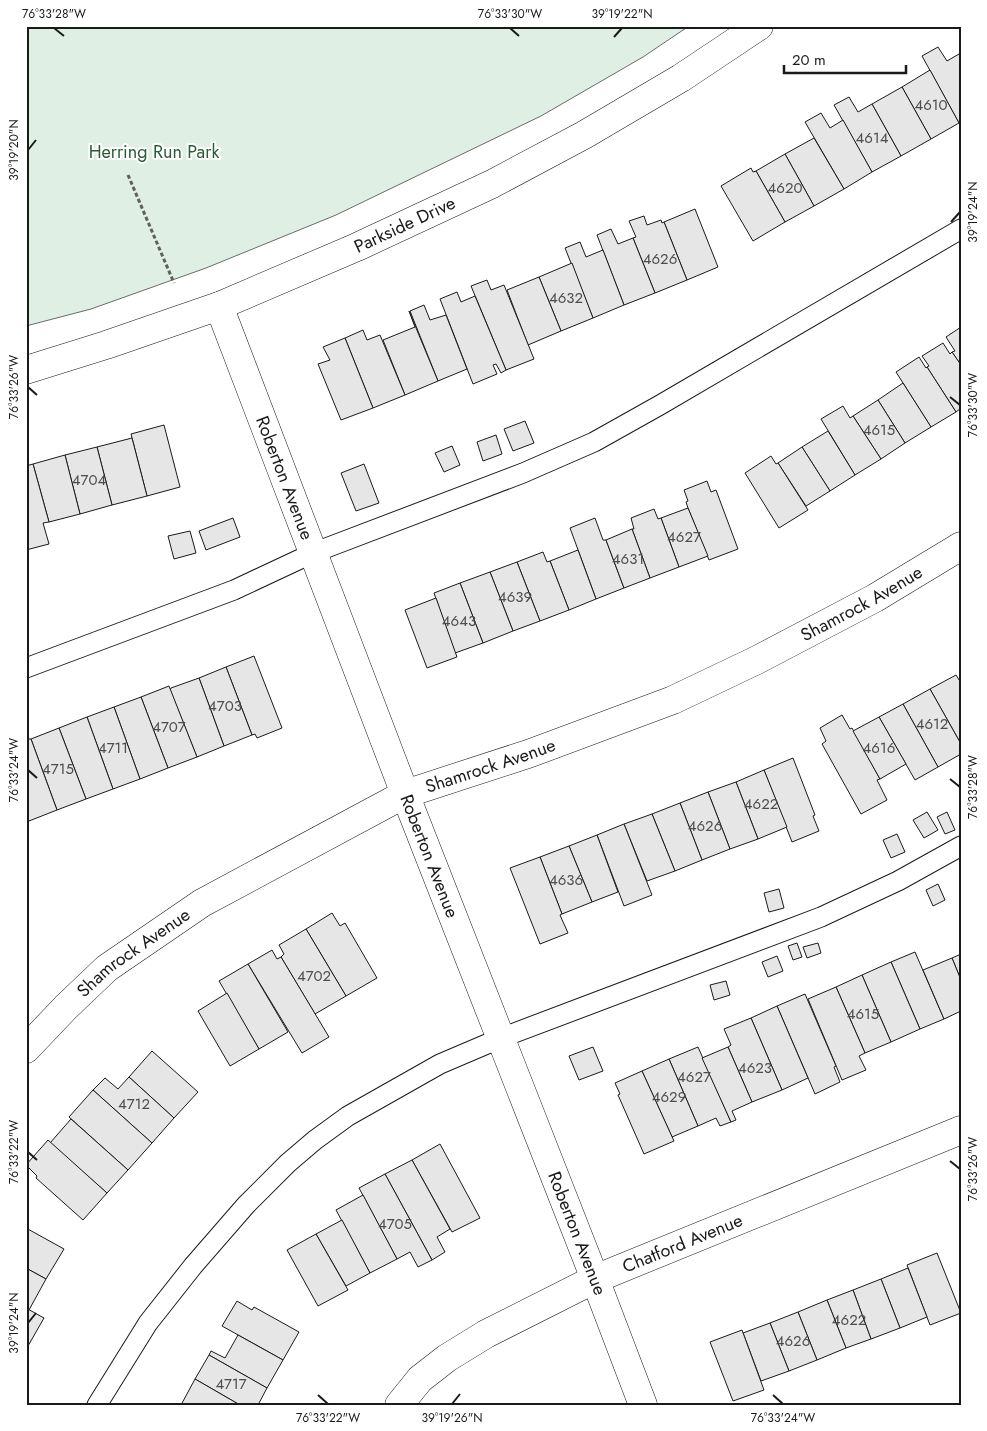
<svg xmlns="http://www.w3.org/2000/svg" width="987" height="1431" viewBox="0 0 987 1431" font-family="Jost,sans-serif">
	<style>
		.green { fill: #e0efe3; stroke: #6a6a6a }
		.building { fill: #e6e6e6; stroke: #1a1a1a }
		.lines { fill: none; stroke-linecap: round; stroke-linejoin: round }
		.lane-casing { stroke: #1a1a1a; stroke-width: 21 }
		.street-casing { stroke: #1a1a1a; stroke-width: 29 }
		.path { stroke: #5f5f5f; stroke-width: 3; stroke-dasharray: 4 2.5; stroke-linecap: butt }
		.lane { stroke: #fff; stroke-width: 19 }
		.street { stroke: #fff; stroke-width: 28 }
		.ticks { fill: none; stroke: #1a1a1a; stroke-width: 2 }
		.labels { text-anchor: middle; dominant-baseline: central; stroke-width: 4; stroke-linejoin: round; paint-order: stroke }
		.number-label { font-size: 15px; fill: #4d4d4d }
		.park-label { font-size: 18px; fill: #2b5a34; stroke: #fff }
		.street-label { font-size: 18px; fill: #1a1a1a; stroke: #fff }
		.neatline { fill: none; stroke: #1a1a1a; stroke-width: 2 }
		.ticks-label { font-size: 12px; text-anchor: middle; fill: #1a1a1a }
	</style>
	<rect width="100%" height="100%" fill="#fff"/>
	<path class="green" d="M26,26H689L643,57L541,116L336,215L206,268L91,309L26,326Z"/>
	<g class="building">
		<path d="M938,47L947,61L959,54L961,58V122L959,123L922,56Z"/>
		<path d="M930,70L959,123L931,139L902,87Z"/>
		<path d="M902,87L931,139L901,156L872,104Z"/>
		<path d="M849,97L858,112L872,104L901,156L872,172L834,105Z"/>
		<path d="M821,113L830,128L843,120L872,172L844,189L805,122Z"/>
		<path d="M814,138L844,189L814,206L785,154Z"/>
		<path d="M785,154L814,206L785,222L756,171Z"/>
		<path d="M751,168L753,172L756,171L785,222L753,241L721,186Z"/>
		<path d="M695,209L718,267L687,280L664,222Z"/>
		<path d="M644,216L647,225L661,220L662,223L664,222L687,280L655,293L633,238L636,237L629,221Z"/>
		<path d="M611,229L618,244L633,238L655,293L624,305L597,235Z"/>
		<path d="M580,242L586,257L603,250L624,305L593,318L565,248Z"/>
		<path d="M572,263L593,318L561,331L539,277Z"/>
		<path d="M539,277L561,331L528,345L507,290Z"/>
		<path d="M487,280L491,290L504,285L534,359L506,370L471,286Z"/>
		<path d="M457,292L461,302L475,296L506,370L501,373L496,364L493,365L497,374L473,384L440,299Z"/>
		<path d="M424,305L430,320L446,315L467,369L438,381L410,311Z"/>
		<path d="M409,311L438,381L405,395L383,340L415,327Z"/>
		<path d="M961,327V365L952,352L955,351L946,337Z"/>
		<path d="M363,330L367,340L380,335L405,395L373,408L345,338Z"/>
		<path d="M345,338L373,408L341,420L318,364L330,360L323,347Z"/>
		<path d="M943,343L950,354L952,352L961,365V408L956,412L927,367L929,366L922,356Z"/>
		<path d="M919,357L926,368L927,367L956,412L931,427L896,372Z"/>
		<path d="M903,383L931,427L905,443L878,400Z"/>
		<path d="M878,400L905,443L881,459L853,416Z"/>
		<path d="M843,406L850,418L853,416L881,459L855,475L821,419Z"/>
		<path d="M525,421L534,443L513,451L504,429Z"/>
		<path d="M164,425L180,487L147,496L131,434Z"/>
		<path d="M828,431L855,475L830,491L802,447Z"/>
		<path d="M496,435L502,454L483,461L477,442Z"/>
		<path d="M132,438L147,496L112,505L97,447Z"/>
		<path d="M452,446L460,465L444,472L435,453Z"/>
		<path d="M97,447L112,505L80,514L65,455Z"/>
		<path d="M802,447L830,491L806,506L778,463Z"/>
		<path d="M65,455L80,514L49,522L33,464Z"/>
		<path d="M771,456L776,464L778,463L808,510L779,528L745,473Z"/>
		<path d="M33,464L49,522L43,523L49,544L26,550V466Z"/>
		<path d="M364,464L379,503L356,511L341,473Z"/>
		<path d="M707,481L711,492L716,490L738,549L709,560L688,508L686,502L688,501L684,490Z"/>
		<path d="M688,508L708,556L679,567L661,518Z"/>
		<path d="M654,509L658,519L661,518L679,567L650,578L632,529H634L631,518Z"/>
		<path d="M233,518L240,537L206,550L199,531Z"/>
		<path d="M595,518L603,540H606L624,588L596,599L570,528Z"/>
		<path d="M632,529L650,578L624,588L606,540Z"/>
		<path d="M190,531L196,553L174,559L168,536Z"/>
		<path d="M578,550L596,599L569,610L550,561Z"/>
		<path d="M543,552L547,562L550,561L569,610L540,621L517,562Z"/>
		<path d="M517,562L540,621L513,631L490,572Z"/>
		<path d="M490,572L513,631L483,643L460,583Z"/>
		<path d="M460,583L483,643L455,653L434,593Z"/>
		<path d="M436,598L457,657L427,668L405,610Z"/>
		<path d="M254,656L282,728L257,738L255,734L252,735L226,667Z"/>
		<path d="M226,667L252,735L224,746L199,678Z"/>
		<path d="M956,675L961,683V744L930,689Z"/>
		<path d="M199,678L224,746L197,757L170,690L171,688Z"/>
		<path d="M169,686L197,757L168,768L141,697Z"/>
		<path d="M930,689L961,744V754L938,767L903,704Z"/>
		<path d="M141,697L168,768L140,779L114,707Z"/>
		<path d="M903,704L938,767L915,780L879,717Z"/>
		<path d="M114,707L140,779L113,789L87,717Z"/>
		<path d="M842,715L850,729L852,728L880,779L877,780L887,800L861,814L822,744L826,741L820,728Z"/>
		<path d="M87,717L113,789L86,799L59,728Z"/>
		<path d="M879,717L906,764L880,779L853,731Z"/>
		<path d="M59,728L86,799L57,810L31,739Z"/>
		<path d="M26,736L28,739H31L57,810L29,821L26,814Z"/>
		<path d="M793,758L815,815L813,816L819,831L792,842L764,770Z"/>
		<path d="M764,770L787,827L758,839L736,782Z"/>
		<path d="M736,782L758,839L730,849L708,792Z"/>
		<path d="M708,792L730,849L702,860L680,803Z"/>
		<path d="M680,803L702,860L675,871L652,814Z"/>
		<path d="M927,812L938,830L924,838L913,820Z"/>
		<path d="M947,812L955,830L945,834L937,817Z"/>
		<path d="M652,814L675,871L647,881L624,824Z"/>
		<path d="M624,824L652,895L624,906L597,835Z"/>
		<path d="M897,834L905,852L891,858L883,840Z"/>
		<path d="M597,835L618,892L592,902L569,846Z"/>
		<path d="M569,846L592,902L562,914L540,857Z"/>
		<path d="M540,857L562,914L560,915L568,933L540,944L510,868Z"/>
		<path d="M938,884L945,900L933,906L926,890Z"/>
		<path d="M779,889L784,908L769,912L764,893Z"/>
		<path d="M332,913L340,926L345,923L377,978L346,996L306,929Z"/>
		<path d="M306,929L346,996L315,1014L281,957L284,954L279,945Z"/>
		<path d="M797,943L802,957L793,960L788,946Z"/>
		<path d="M818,943L821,953L807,958L803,947Z"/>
		<path d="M272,950L277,959L281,957L329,1037L302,1053L248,964Z"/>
		<path d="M915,952L944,1019L920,1029L891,962Z"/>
		<path d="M961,954V980L952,958Z"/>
		<path d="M777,956L783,971L768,977L762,962Z"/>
		<path d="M952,958L961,980V1011L944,1019L923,970Z"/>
		<path d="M891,962L920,1029L891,1042L862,975Z"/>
		<path d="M248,964L288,1032L259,1049L219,981Z"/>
		<path d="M862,975L891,1042L865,1053L836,987Z"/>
		<path d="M726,981L730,995L714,1000L710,985Z"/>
		<path d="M836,987L865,1053L859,1056L866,1070L842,1080L808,999Z"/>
		<path d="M227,993L259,1049L230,1066L198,1011Z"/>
		<path d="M805,994L836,1066L834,1067L840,1082L815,1094L777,1006Z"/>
		<path d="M777,1006L808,1078L782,1090L751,1018Z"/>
		<path d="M751,1018L782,1090L752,1102L728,1047L731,1045L724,1029Z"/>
		<path d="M593,1047L603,1071L579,1080L569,1056Z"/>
		<path d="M698,1047L731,1122L720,1126L716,1118L698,1126L669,1059Z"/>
		<path d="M728,1047L752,1102L732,1111L736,1120L731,1122L702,1058Z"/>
		<path d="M152,1051L198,1092L174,1118L129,1077Z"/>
		<path d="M669,1059L698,1126L672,1137L642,1071Z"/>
		<path d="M642,1071L674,1141L644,1154L618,1095L620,1094L615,1083Z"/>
		<path d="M129,1077L174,1118L152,1143L93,1090L105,1078L118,1089Z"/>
		<path d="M93,1090L152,1143L128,1170L69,1117Z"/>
		<path d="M71,1119L128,1170L107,1193L50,1143Z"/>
		<path d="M48,1140L107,1193L83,1220L36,1178L37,1176L26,1165Z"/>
		<path d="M440,1144L480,1218L452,1232L412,1160Z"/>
		<path d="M412,1160L450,1229L437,1237L445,1252L432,1260L385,1174Z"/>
		<path d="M385,1174L432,1260L418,1267L410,1252L397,1259L359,1188Z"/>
		<path d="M363,1195L397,1259L370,1273L336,1210Z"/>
		<path d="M342,1220L370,1273L346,1286L316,1234Z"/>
		<path d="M26,1228L64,1249L46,1279L26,1268Z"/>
		<path d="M316,1234L348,1290L318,1306L287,1250Z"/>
		<path d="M937,1253L961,1313L930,1325L907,1265Z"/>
		<path d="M26,1268L46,1279L29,1310L26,1308Z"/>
		<path d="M908,1268L927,1317L900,1328L881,1279Z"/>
		<path d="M881,1279L900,1328L871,1339L853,1290Z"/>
		<path d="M853,1290L871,1339L846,1348L827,1300Z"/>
		<path d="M827,1300L846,1348L817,1360L798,1312Z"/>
		<path d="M237,1301L252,1310L254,1307L299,1332L283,1360L222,1326Z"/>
		<path d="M26,1308L44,1318L28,1346L26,1345Z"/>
		<path d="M798,1312L817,1360L789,1371L770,1323Z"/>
		<path d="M770,1323L789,1371L761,1381L743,1333Z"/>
		<path d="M742,1330L764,1390L733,1401L710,1342Z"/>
		<path d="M238,1335L283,1360L267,1388L209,1355L211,1351L225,1358Z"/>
		<path d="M209,1355L267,1388L258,1405H240L195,1379Z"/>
		<path d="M195,1379L240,1405H181Z"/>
	</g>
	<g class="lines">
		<defs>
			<g id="lane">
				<path d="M26,668L234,590L313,553L523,473L594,442L660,405L961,229"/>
				<path d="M97,1405L148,1323L193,1266L246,1205L288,1163L315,1140L348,1116L440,1064L501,1038L821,917L898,881L961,846"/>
			</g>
			<g id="street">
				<path id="s1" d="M219,306L405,794L595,1279L643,1405"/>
				<path id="s2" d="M26,370L106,345L219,306L357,247L492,184L584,135L681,78L759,26"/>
				<path id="s3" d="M26,1049L66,1007L107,968L202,903L405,794L528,754L673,700L757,660L875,598L961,546"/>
				<path id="s4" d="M399,1405L420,1379L447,1358L486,1334L595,1279L961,1130"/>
			</g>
		</defs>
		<use href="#lane" class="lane-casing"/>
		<use href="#street" class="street-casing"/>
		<path class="path" d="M128,175L174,283"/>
		<use href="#lane" class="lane"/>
		<use href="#street" class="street"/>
	</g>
	<path class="ticks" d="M54,28L64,36M510,28L519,36M614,37L622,28M28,150L36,140M951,222L960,212M28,387L37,395M950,397L960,405M28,770L37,778M950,779L960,787M28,1152L37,1160M950,1161L960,1169M28,1323L36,1313M318,1395L328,1404M773,1395L783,1404M452,1404L460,1394"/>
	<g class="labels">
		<g class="number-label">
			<text x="931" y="105">4610</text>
			<text x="872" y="138">4614</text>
			<text x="785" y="188">4620</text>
			<text x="660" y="259">4626</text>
			<text x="566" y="298">4632</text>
			<text x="879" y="430">4615</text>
			<text x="89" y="480">4704</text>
			<text x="684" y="537">4627</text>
			<text x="628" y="559">4631</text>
			<text x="515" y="597">4639</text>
			<text x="459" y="621">4643</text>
			<text x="225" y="706">4703</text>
			<text x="932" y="724">4612</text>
			<text x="169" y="727">4707</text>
			<text x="113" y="748">4711</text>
			<text x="879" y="748">4616</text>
			<text x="58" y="769">4715</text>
			<text x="761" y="804">4622</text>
			<text x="705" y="826">4626</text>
			<text x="566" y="880">4636</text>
			<text x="314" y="976">4702</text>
			<text x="863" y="1014">4615</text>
			<text x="755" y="1068">4623</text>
			<text x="694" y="1077">4627</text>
			<text x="669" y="1097">4629</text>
			<text x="134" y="1104">4712</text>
			<text x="395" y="1224">4705</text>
			<text x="849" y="1320">4622</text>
			<text x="793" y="1341">4626</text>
			<text x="231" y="1384">4717</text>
		</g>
		<g class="park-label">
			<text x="154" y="152">Herring Run Park</text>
		</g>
		<g class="street-label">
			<text stroke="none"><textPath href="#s2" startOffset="406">Parkside Drive</textPath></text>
			<text stroke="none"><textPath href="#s1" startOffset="184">Roberton Avenue</textPath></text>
			<text stroke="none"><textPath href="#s3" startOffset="956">Shamrock Avenue</textPath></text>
			<text stroke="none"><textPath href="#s3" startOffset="550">Shamrock Avenue</textPath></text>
			<text stroke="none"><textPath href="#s1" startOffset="589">Roberton Avenue</textPath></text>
			<text stroke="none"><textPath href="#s3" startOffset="145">Shamrock Avenue</textPath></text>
			<text stroke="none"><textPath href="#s1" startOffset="994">Roberton Avenue</textPath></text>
			<text stroke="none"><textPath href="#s4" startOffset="330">Chatford Avenue</textPath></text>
		</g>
	</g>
	<rect width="987" height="1431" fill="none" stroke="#ffffff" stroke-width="55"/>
	<path d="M784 65v8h122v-8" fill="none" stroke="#1a1a1a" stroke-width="2.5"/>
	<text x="792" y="65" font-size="15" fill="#1a1a1a" stroke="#ffffff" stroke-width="4" paint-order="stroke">20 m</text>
	<rect x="28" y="28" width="932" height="1376" class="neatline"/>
	<g class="ticks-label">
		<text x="54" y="18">76°33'28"W</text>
		<text x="510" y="18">76°33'30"W</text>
		<text x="622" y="18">39°19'22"N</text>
		<text transform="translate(14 150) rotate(-90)" y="4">39°19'20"N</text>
		<text transform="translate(973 212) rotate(-90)" y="4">39°19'24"N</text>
		<text transform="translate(14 387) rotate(-90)" y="4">76°33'26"W</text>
		<text transform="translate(973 405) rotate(-90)" y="4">76°33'30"W</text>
		<text transform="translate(14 770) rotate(-90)" y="4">76°33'24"W</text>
		<text transform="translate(973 787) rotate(-90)" y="4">76°33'28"W</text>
		<text transform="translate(14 1152) rotate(-90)" y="4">76°33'22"W</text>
		<text transform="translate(973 1169) rotate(-90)" y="4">76°33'26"W</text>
		<text transform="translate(14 1323) rotate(-90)" y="4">39°19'24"N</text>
		<text x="328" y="1422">76°33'22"W</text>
		<text x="452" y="1422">39°19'26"N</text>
		<text x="783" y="1422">76°33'24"W</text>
	</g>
</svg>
